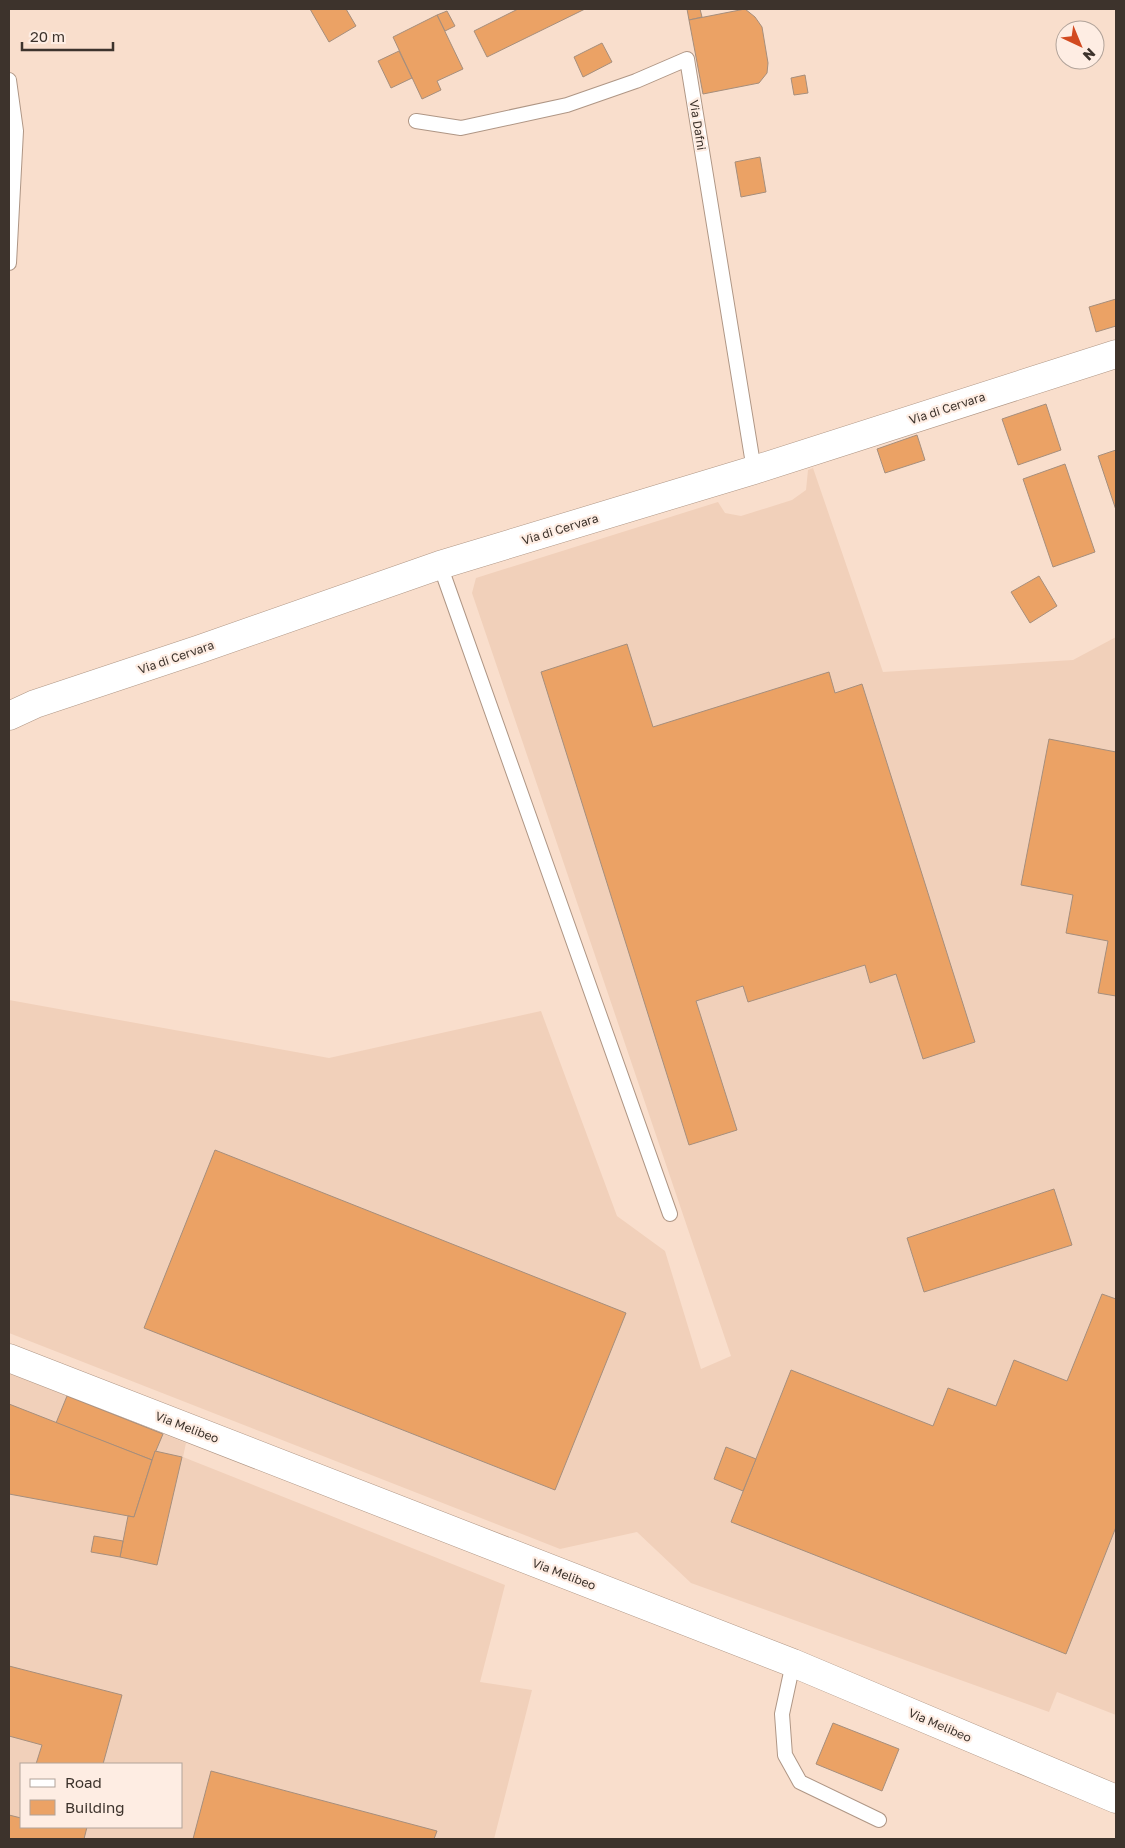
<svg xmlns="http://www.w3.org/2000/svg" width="1125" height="1848" viewBox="0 0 1125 1848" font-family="'Golos Text',sans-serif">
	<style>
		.built { fill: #f1d0ba; fill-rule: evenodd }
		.building { fill: #eba265; stroke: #a68e7c }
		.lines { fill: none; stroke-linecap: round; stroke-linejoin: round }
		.lane-casing { stroke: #af9685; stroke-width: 16 }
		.street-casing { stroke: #af9685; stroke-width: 29 }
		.secondary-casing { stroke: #af9685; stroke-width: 29 }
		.lane { stroke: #fff; stroke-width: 14 }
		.street { stroke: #fff; stroke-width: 28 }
		.secondary { stroke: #fff; stroke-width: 28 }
		.labels { text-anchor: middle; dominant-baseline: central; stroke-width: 4.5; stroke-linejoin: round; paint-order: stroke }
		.street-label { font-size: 12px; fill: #3d332c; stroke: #feede3 }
	</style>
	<rect width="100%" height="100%" fill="#f9decc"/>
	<g class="built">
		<path d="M813,468L883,672L1073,660L1116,637V1715L1057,1692L1049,1712L691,1583L637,1532L560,1549L9,1333V1000L329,1058L541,1011L617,1216L665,1251L701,1369L731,1356L472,593L476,578L718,502L725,513L741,516L792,500L806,490L808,470Z"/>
		<path d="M9,1373L186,1443L183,1457L505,1585L480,1682L532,1690L494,1839H9ZM21,1764H181V1827H21Z"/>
	</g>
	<g class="building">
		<path d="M310,9H346L356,26L329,42Z"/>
		<path d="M518,9H585L487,57L474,31Z"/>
		<path d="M687,9H700L702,17L689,20Z"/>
		<path d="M745,9L755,17L762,27L768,63L767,73L759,83L703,94L689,20Z"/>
		<path d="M447,11L455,26L445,31L437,15Z"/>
		<path d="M437,15L463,69L437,81L441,90L422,99L393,37Z"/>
		<path d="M602,43L612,62L583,77L574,57Z"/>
		<path d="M399,51L412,78L391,88L378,61Z"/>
		<path d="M805,75L808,93L794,95L791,78Z"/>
		<path d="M760,157L766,192L741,197L735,162Z"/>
		<path d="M1116,299V326L1096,332L1089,307Z"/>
		<path d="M1046,404L1061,450L1018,465L1002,419Z"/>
		<path d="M917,435L925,460L885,473L877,449Z"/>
		<path d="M1116,450V510L1098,456Z"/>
		<path d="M1065,464L1095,552L1053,567L1023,479Z"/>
		<path d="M1039,576L1057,606L1030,623L1011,592Z"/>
		<path d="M627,644L653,727L829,672L835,693L862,684L975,1042L923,1059L896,974L870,983L865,965L748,1002L743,986L696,1001L737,1130L689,1145L541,672Z"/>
		<path d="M1049,739L1116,752V996L1098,993L1108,941L1066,933L1073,895L1021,885Z"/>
		<path d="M215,1150L626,1313L555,1490L144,1328Z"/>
		<path d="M1054,1189L1072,1245L924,1292L907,1238Z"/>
		<path d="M1102,1294L1116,1299V1527L1066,1654L731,1522L791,1370L933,1426L948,1388L996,1406L1014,1360L1067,1381Z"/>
		<path d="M67,1396L163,1434L152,1460L56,1423Z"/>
		<path d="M9,1404L152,1460L134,1517L9,1494Z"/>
		<path d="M726,1447L756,1459L743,1491L714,1479Z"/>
		<path d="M155,1451L182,1457L157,1565L120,1557L128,1516L134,1517Z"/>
		<path d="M94,1536L123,1541L120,1557L91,1552Z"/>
		<path d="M9,1666L122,1695L103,1764H36L42,1745L9,1736Z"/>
		<path d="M833,1723L899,1749L882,1791L816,1764Z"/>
		<path d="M211,1771L437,1831L434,1839H193Z"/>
		<path d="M9,1815L21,1818V1827H87L84,1839H9Z"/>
	</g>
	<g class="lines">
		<defs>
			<g id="lane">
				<path d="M9,80L16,131L9,263"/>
				<path d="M416,121L461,128L567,105L636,81L687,59L754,470"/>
				<path d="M440,565L670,1214"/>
				<path d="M793,1663L782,1714L785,1755L800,1782L879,1820"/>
			</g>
			<path id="street" d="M9,1358L793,1663L1116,1799"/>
			<path id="secondary" d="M9,716L35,704L200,649L440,565L754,470L1116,354"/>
		</defs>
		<use href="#lane" class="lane-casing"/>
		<use href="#street" class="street-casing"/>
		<use href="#secondary" class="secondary-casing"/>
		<use href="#lane" class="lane"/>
		<use href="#street" class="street"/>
		<use href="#secondary" class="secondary"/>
	</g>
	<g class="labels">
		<g class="street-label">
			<text transform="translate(698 125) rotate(81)">Via Dafni</text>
			<text transform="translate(947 408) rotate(-18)">Via di Cervara</text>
			<text transform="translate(560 529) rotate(-17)">Via di Cervara</text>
			<text transform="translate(176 657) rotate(-19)">Via di Cervara</text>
			<text transform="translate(187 1427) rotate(21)">Via Melibeo</text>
			<text transform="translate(564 1574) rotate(21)">Via Melibeo</text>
			<text transform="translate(940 1725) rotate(23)">Via Melibeo</text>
		</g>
	</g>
	<rect width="1125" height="1848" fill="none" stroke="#3d332c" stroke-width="20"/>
	<rect x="20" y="1763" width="162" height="65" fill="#feede3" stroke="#b1a39a"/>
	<rect x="30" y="1779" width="25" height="8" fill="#ffffff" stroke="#b1a39a"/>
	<text x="65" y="1788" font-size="15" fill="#3d332c">Road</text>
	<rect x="30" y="1800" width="25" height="15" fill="#eba265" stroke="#b1a39a"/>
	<text x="65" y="1813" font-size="15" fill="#3d332c">Building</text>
	<g transform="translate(1080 45) rotate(136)"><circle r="24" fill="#feede3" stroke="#b1a39a"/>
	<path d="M0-4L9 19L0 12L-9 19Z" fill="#d24a20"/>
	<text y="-8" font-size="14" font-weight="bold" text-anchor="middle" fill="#3d332c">N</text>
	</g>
	<path d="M22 42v8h91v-8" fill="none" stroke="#3d332c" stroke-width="2.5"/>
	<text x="30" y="42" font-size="15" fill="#3d332c" stroke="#feede3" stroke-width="4" paint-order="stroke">20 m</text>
</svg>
